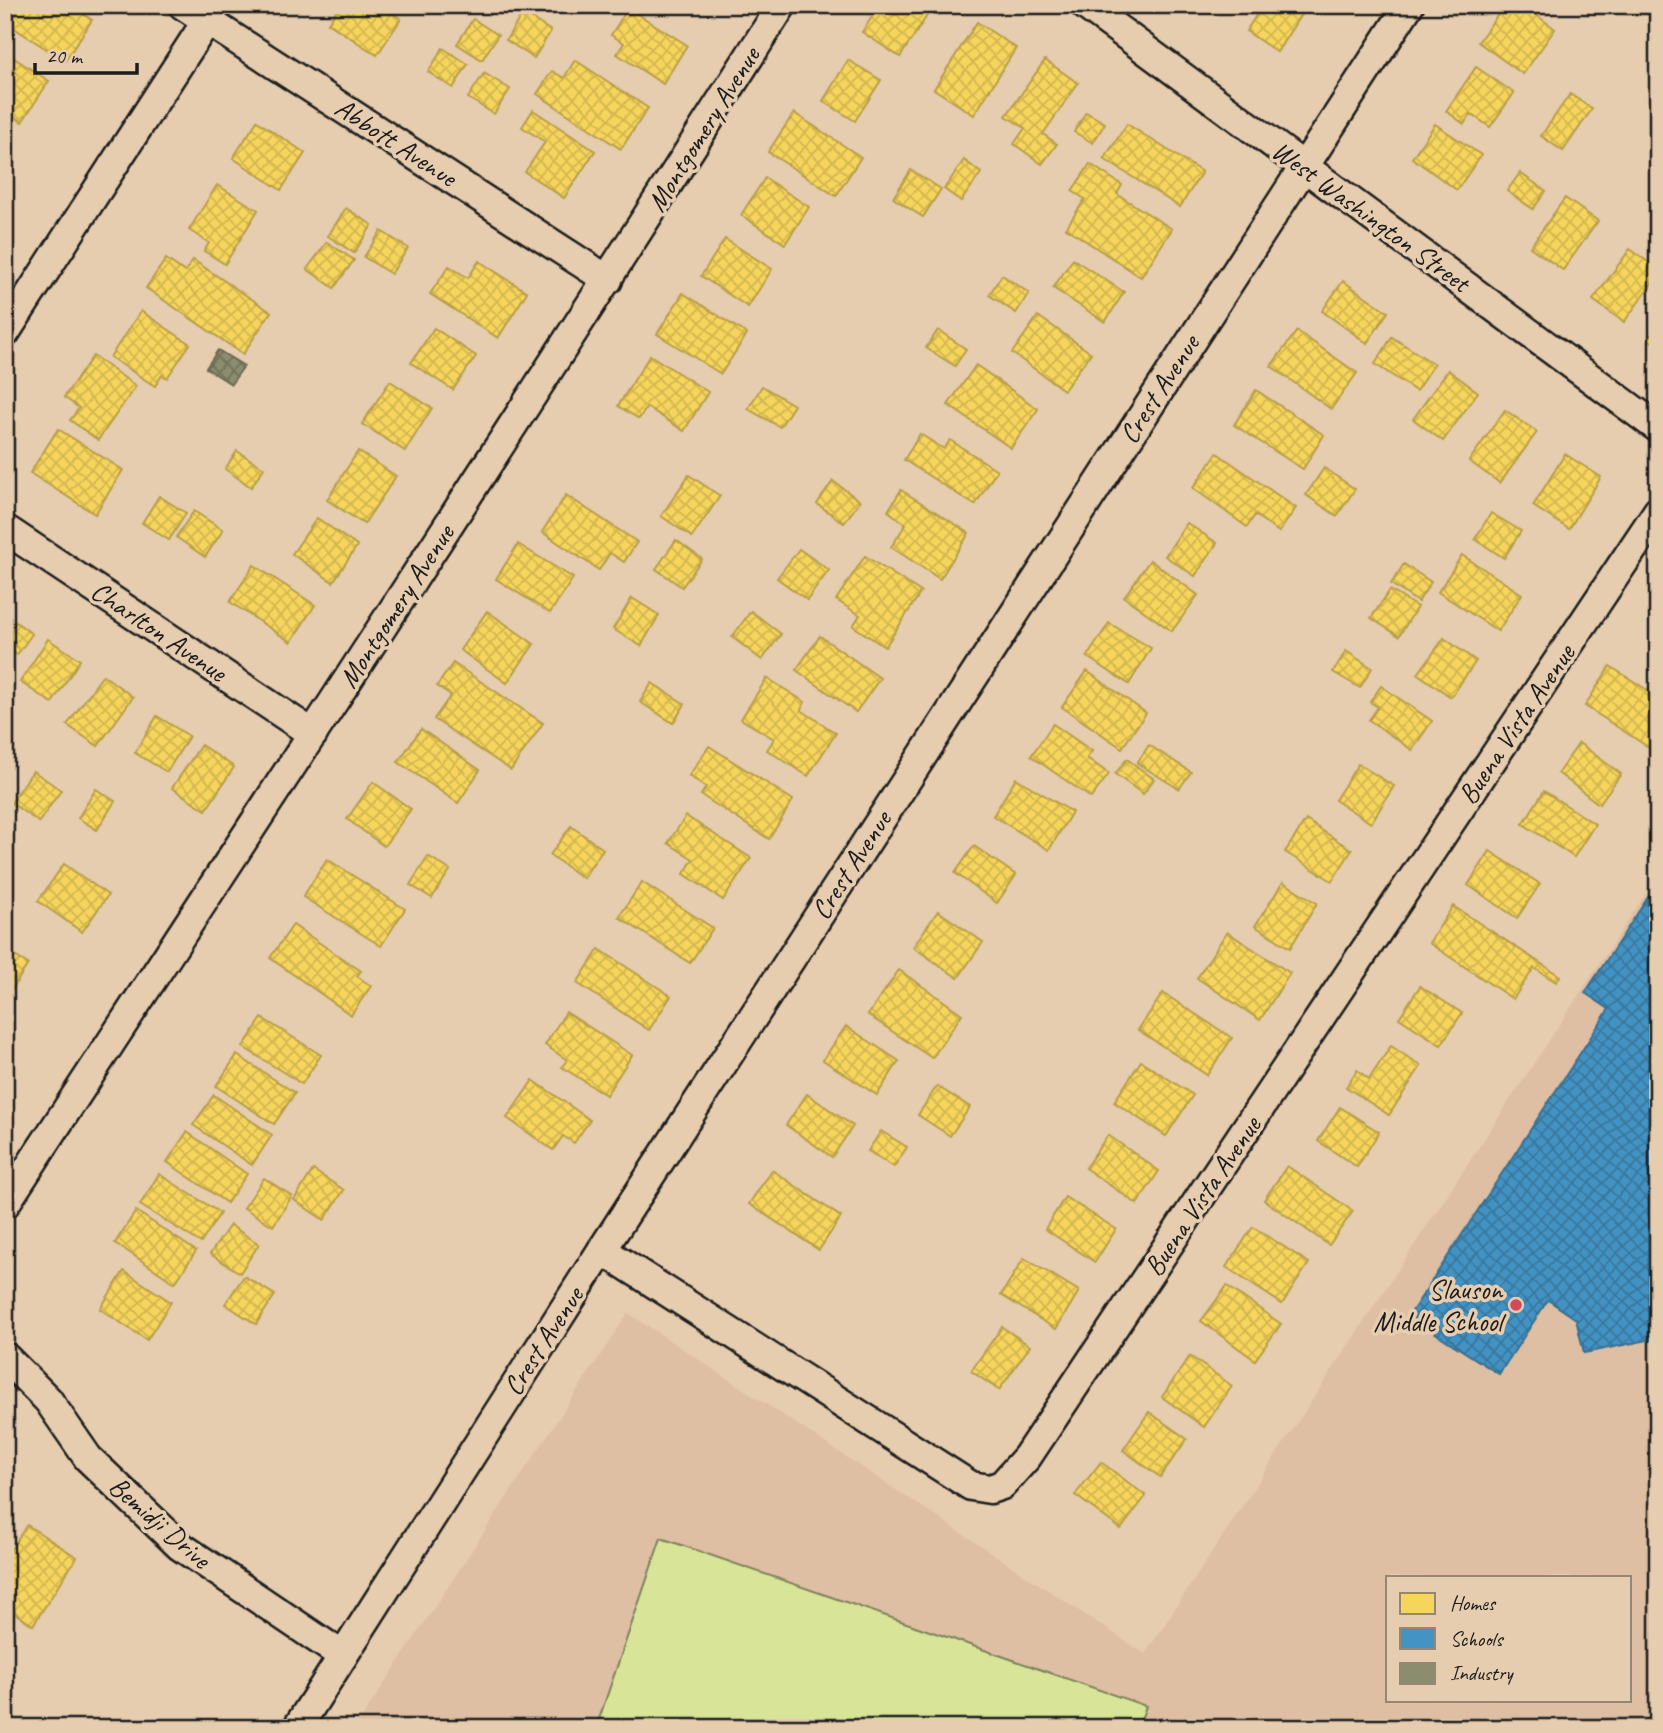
<svg xmlns="http://www.w3.org/2000/svg" width="1663" height="1733" viewBox="0 0 1663 1733" font-family="Caveat,sans-serif">
	<style>
		.built { fill: #dfbfa3; fill-rule: evenodd }
		.garden { fill: #d8e598; stroke: #7a805a; stroke-width: 2 }
		.homes { fill: url(#homes-cross-hatch); stroke: #b59e49; stroke-width: 2 }
		.schools { fill: url(#schools-cross-hatch); stroke: #376f91; stroke-width: 2 }
		.industry { fill: url(#industry-cross-hatch); stroke: #6a6a55; stroke-width: 2 }
		.lines { fill: none; stroke-linecap: round; stroke-linejoin: round }
		.minor-casing { stroke: #1c1c1c; stroke-width: 33 }
		.minor { stroke: #e7cdaf; stroke-width: 28 }
		.poi-dot { fill: #d1495b; stroke: #e7cdaf; stroke-width: 2.5 }
		.labels { text-anchor: middle; dominant-baseline: central; stroke-width: 7; stroke-linejoin: round; paint-order: stroke }
		.street-label { font-size: 28px; fill: #1c1c1c; stroke: #e7cdaf }
		.poi-label { font-size: 28px; fill: #1c1c1c; stroke: #e7cdaf; text-anchor: end }
	</style>
	<defs>
		<pattern id="homes-cross-hatch" width="8" height="8" patternUnits="userSpaceOnUse" patternTransform="scale(1.75)"><rect width="8" height="8" fill="#f6d55c"/><path d="M0 0l8 8M0 8l8-8" fill="none" stroke="#d2b64f"/></pattern>
		<pattern id="schools-cross-hatch" width="8" height="8" patternUnits="userSpaceOnUse" patternTransform="scale(1.75)"><rect width="8" height="8" fill="#4393c3"/><path d="M0 0l8 8M0 8l8-8" fill="none" stroke="#37779e"/></pattern>
		<pattern id="industry-cross-hatch" width="8" height="8" patternUnits="userSpaceOnUse" patternTransform="scale(1.75)"><rect width="8" height="8" fill="#8c8c6e"/><path d="M0 0l8 8M0 8l8-8" fill="none" stroke="#72725a"/></pattern>
	</defs>
	<rect width="100%" height="100%" fill="#e7cdaf"/>
	<filter id="ink" filterUnits="userSpaceOnUse"><feTurbulence type="fractalNoise" baseFrequency=".0143" numOctaves="2"/><feDisplacementMap in="SourceGraphic" scale="14" xChannelSelector="R" yChannelSelector="G"/><feConvolveMatrix kernelMatrix="1 2 1 2 8 2 1 2 1" color-interpolation-filters="sRGB"/></filter>
	<g filter="url(#ink)">
		<path class="built" d="M1658,875V1728H355L628,1313L1145,1654ZM1388,1577H1630V1700H1388Z"/>
		<path class="garden" d="M661,1538L1146,1706L1138,1728H596Z"/>
		<g class="homes">
			<path d="M7,5H34L37,7L39,5H70L92,20L65,61L5,22Z"/>
			<path d="M340,5H381L401,19L377,55L328,23Z"/>
			<path d="M880,5H934L900,57L862,32Z"/>
			<path d="M1263,5H1307L1277,52L1246,31Z"/>
			<path d="M1505,5H1523L1555,29L1523,74L1478,42Z"/>
			<path d="M628,8L687,45L663,84L617,54L624,43L611,35Z"/>
			<path d="M523,13L551,31L534,58L506,40Z"/>
			<path d="M473,19L498,35L482,60L457,44Z"/>
			<path d="M977,22L1016,48L974,115L934,89Z"/>
			<path d="M443,48L468,64L453,88L428,72Z"/>
			<path d="M5,52L49,81L22,122L5,110Z"/>
			<path d="M575,60L648,108L621,149L537,94L552,71L564,78Z"/>
			<path d="M848,60L881,80L855,121L823,101Z"/>
			<path d="M1045,60L1078,83L1043,134L1057,144L1042,164L1014,144L1025,128L1006,116Z"/>
			<path d="M1476,67L1514,93L1490,127L1471,114L1464,124L1446,111Z"/>
			<path d="M484,73L510,89L494,114L468,98Z"/>
			<path d="M1570,94L1592,109L1563,151L1541,136Z"/>
			<path d="M533,110L595,151L564,198L525,172L545,142L522,127Z"/>
			<path d="M1086,112L1105,123L1093,143L1074,132Z"/>
			<path d="M794,113L861,157L836,196L768,152Z"/>
			<path d="M257,121L305,153L281,190L233,158Z"/>
			<path d="M1127,124L1202,172L1180,207L1104,159Z"/>
			<path d="M1435,124L1481,155L1457,190L1412,158Z"/>
			<path d="M964,160L981,173L961,201L944,189Z"/>
			<path d="M1090,164L1122,185L1117,194L1172,229L1141,277L1066,228L1085,199L1072,191Z"/>
			<path d="M911,170L941,189L923,217L893,198Z"/>
			<path d="M1520,173L1546,191L1533,209L1507,191Z"/>
			<path d="M765,178L809,207L785,244L741,215Z"/>
			<path d="M217,185L258,210L225,264L204,251L209,243L189,230Z"/>
			<path d="M1565,198L1598,221L1563,270L1530,247Z"/>
			<path d="M346,208L372,225L354,253L328,236Z"/>
			<path d="M381,231L408,248L391,274L364,257Z"/>
			<path d="M725,239L772,269L748,307L701,276Z"/>
			<path d="M327,242L354,260L334,288L307,269Z"/>
			<path d="M1630,249L1658,269V275L1624,322L1593,300Z"/>
			<path d="M166,259L185,272L193,260L271,312L243,354L146,288Z"/>
			<path d="M1073,259L1124,292L1105,322L1053,288Z"/>
			<path d="M479,261L527,292L498,338L430,294L449,266L468,278Z"/>
			<path d="M1002,275L1029,293L1016,313L989,295Z"/>
			<path d="M1343,281L1388,312L1367,343L1322,311Z"/>
			<path d="M683,293L747,334L721,374L657,334Z"/>
			<path d="M141,311L190,344L167,378L162,375L155,386L110,357Z"/>
			<path d="M1038,316L1091,353L1064,390L1012,353Z"/>
			<path d="M1658,326V346L1648,339Z"/>
			<path d="M434,328L476,356L453,390L411,363Z"/>
			<path d="M938,330L966,349L955,366L926,348Z"/>
			<path d="M1297,331L1357,373L1331,409L1271,366Z"/>
			<path d="M1392,337L1434,364L1416,391L1375,364Z"/>
			<path d="M650,355L708,392L684,431L647,407L639,419L618,406Z"/>
			<path d="M93,356L136,386L98,440L70,420L79,408L64,397Z"/>
			<path d="M976,365L1038,409L1011,448L948,405Z"/>
			<path d="M1448,370L1478,392L1443,441L1413,419Z"/>
			<path d="M390,381L432,408L405,451L362,424Z"/>
			<path d="M762,386L794,405L780,427L748,409Z"/>
			<path d="M1256,390L1324,435L1303,469L1234,425Z"/>
			<path d="M1505,410L1537,432L1500,483L1469,461Z"/>
			<path d="M58,429L123,470L95,514L30,473Z"/>
			<path d="M920,434L944,449L950,440L997,470L975,505L904,460Z"/>
			<path d="M237,451L264,468L251,487L225,469Z"/>
			<path d="M358,451L396,476L364,524L327,500Z"/>
			<path d="M1217,453L1296,508L1279,532L1255,515L1247,527L1193,488Z"/>
			<path d="M1565,454L1601,477L1569,529L1533,506Z"/>
			<path d="M1324,468L1355,489L1337,516L1306,495Z"/>
			<path d="M689,475L720,496L692,537L661,516Z"/>
			<path d="M833,481L860,501L844,523L817,504Z"/>
			<path d="M901,490L969,533L940,579L891,547L906,524L888,511Z"/>
			<path d="M566,495L637,542L624,562L610,553L599,570L542,532Z"/>
			<path d="M159,496L186,513L169,540L142,523Z"/>
			<path d="M194,511L223,530L205,557L176,537Z"/>
			<path d="M1491,513L1521,531L1504,558L1475,539Z"/>
			<path d="M317,518L357,546L333,582L292,554Z"/>
			<path d="M1187,523L1217,543L1195,576L1165,556Z"/>
			<path d="M676,540L702,559L682,587L656,569Z"/>
			<path d="M518,544L573,578L550,613L496,579Z"/>
			<path d="M799,549L829,570L807,600L777,578Z"/>
			<path d="M1462,555L1522,594L1498,631L1438,592Z"/>
			<path d="M865,556L921,592L885,647L853,626L860,615L836,600Z"/>
			<path d="M1150,560L1198,595L1172,631L1124,597Z"/>
			<path d="M1404,564L1431,582L1418,602L1391,584Z"/>
			<path d="M254,565L315,605L291,642L230,602Z"/>
			<path d="M1390,590L1417,607L1399,636L1371,618Z"/>
			<path d="M632,598L659,615L641,646L613,629Z"/>
			<path d="M487,611L534,644L507,683L460,650Z"/>
			<path d="M751,611L781,634L762,660L732,637Z"/>
			<path d="M16,622L32,634L17,655L5,647V637Z"/>
			<path d="M1109,623L1151,648L1129,684L1087,657Z"/>
			<path d="M820,636L880,678L856,712L796,670Z"/>
			<path d="M1444,638L1476,661L1451,697L1418,674Z"/>
			<path d="M48,639L80,660L52,703L20,682Z"/>
			<path d="M1346,651L1372,668L1360,688L1333,672Z"/>
			<path d="M453,663L543,723L511,770L434,719L451,695L437,686Z"/>
			<path d="M1610,666L1658,697V748L1656,752L1585,706Z"/>
			<path d="M1087,671L1146,713L1122,748L1062,707Z"/>
			<path d="M103,675L133,697L98,746L67,725Z"/>
			<path d="M767,678L805,702L801,710L836,733L808,776L767,750L774,739L741,719Z"/>
			<path d="M652,683L685,704L673,723L640,702Z"/>
			<path d="M1381,686L1432,721L1412,750L1369,720L1378,707L1370,702Z"/>
			<path d="M157,716L189,736L167,772L135,753Z"/>
			<path d="M1053,724L1092,751L1087,758L1109,774L1091,798L1031,756Z"/>
			<path d="M421,729L480,770L458,803L398,762Z"/>
			<path d="M1579,743L1621,774L1599,804L1558,773Z"/>
			<path d="M201,745L234,767L206,810L172,788Z"/>
			<path d="M1149,745L1191,772L1179,789L1137,763Z"/>
			<path d="M709,746L793,800L769,839L701,795L706,787L689,776Z"/>
			<path d="M1127,759L1154,779L1143,794L1115,774Z"/>
			<path d="M1358,764L1394,786L1371,823L1335,800Z"/>
			<path d="M33,771L61,790L39,822L11,803Z"/>
			<path d="M1016,778L1072,812L1049,850L993,816Z"/>
			<path d="M373,782L411,809L384,846L347,819Z"/>
			<path d="M96,789L115,801L97,830L78,818Z"/>
			<path d="M1544,791L1595,824L1574,857L1523,824Z"/>
			<path d="M686,816L751,858L723,900L684,874L693,859L668,843Z"/>
			<path d="M1306,820L1352,850L1332,881L1285,852Z"/>
			<path d="M571,826L603,849L583,878L550,855Z"/>
			<path d="M974,846L1016,875L997,903L955,873Z"/>
			<path d="M1490,851L1540,884L1517,918L1468,885Z"/>
			<path d="M428,856L450,870L432,898L410,885Z"/>
			<path d="M327,859L405,909L381,946L303,897Z"/>
			<path d="M64,864L108,895L82,932L38,901Z"/>
			<path d="M642,882L713,928L690,963L619,917Z"/>
			<path d="M1283,882L1317,903L1290,948L1255,926Z"/>
			<path d="M1453,906L1560,976L1556,982L1534,968L1513,999L1429,943Z"/>
			<path d="M938,911L983,942L958,978L913,947Z"/>
			<path d="M293,925L361,971L357,976L371,986L351,1015L270,958Z"/>
			<path d="M1227,932L1290,973L1260,1020L1197,978Z"/>
			<path d="M599,949L671,996L649,1030L577,983Z"/>
			<path d="M5,950L28,964L5,1000Z"/>
			<path d="M899,970L962,1014L932,1058L868,1015Z"/>
			<path d="M1420,986L1462,1013L1441,1045L1399,1018Z"/>
			<path d="M1163,993L1232,1038L1207,1075L1138,1030Z"/>
			<path d="M566,1012L632,1055L606,1095L562,1067L567,1060L545,1045Z"/>
			<path d="M262,1018L321,1055L302,1084L243,1047Z"/>
			<path d="M846,1026L899,1061L877,1095L823,1060Z"/>
			<path d="M1391,1046L1421,1066L1389,1115L1346,1087L1357,1070L1369,1079Z"/>
			<path d="M237,1055L295,1093L274,1124L216,1086Z"/>
			<path d="M1141,1061L1193,1095L1166,1136L1114,1102Z"/>
			<path d="M533,1080L590,1120L574,1143L563,1136L553,1150L507,1118Z"/>
			<path d="M937,1086L970,1107L950,1136L918,1115Z"/>
			<path d="M807,1094L853,1126L832,1157L786,1125Z"/>
			<path d="M214,1095L272,1135L252,1165L193,1125Z"/>
			<path d="M1340,1107L1379,1132L1357,1167L1318,1141Z"/>
			<path d="M881,1131L907,1147L894,1167L868,1151Z"/>
			<path d="M187,1132L247,1174L227,1203L167,1162Z"/>
			<path d="M1108,1135L1159,1171L1137,1204L1085,1168Z"/>
			<path d="M1287,1166L1353,1211L1329,1245L1264,1200Z"/>
			<path d="M313,1170L344,1190L324,1220L294,1200Z"/>
			<path d="M772,1170L841,1217L819,1250L749,1204Z"/>
			<path d="M159,1174L220,1213L201,1243L140,1205Z"/>
			<path d="M264,1178L292,1196L273,1226L244,1208Z"/>
			<path d="M1065,1197L1116,1229L1095,1262L1045,1229Z"/>
			<path d="M136,1211L196,1251L175,1283L115,1243Z"/>
			<path d="M230,1225L259,1244L240,1273L210,1254Z"/>
			<path d="M1253,1227L1309,1263L1282,1304L1226,1267Z"/>
			<path d="M1024,1258L1079,1291L1056,1329L1001,1295Z"/>
			<path d="M124,1271L171,1302L147,1340L100,1309Z"/>
			<path d="M244,1276L275,1295L256,1324L225,1304Z"/>
			<path d="M1227,1286L1281,1324L1255,1360L1201,1321Z"/>
			<path d="M1002,1327L1030,1346L999,1390L971,1371Z"/>
			<path d="M1190,1356L1232,1386L1204,1427L1162,1397Z"/>
			<path d="M1149,1412L1187,1439L1160,1477L1123,1450Z"/>
			<path d="M1101,1462L1146,1496L1121,1529L1075,1495Z"/>
			<path d="M27,1525L77,1557L33,1625L5,1607V1558Z"/>
		</g>
		<path class="schools" d="M1658,882V1338L1584,1353L1576,1319L1548,1300L1499,1374L1409,1316L1609,1009L1585,993Z"/>
		<path class="industry" d="M218,350L244,366L231,384L206,368Z"/>
		<g class="lines">
			<defs>
				<g id="minor">
					<path d="M183,5L608,280"/>
					<path d="M1085,5L1658,428"/>
					<path d="M5,333L217,5"/>
					<path d="M5,529L313,734"/>
					<path d="M5,1204C266,806 527,407 782,5"/>
					<path d="M602,1250L971,1486L990,1489L1002,1485L1027,1457L1658,511"/>
					<path d="M5,1357L48,1400L88,1458L180,1546L343,1656"/>
					<path d="M297,1728L602,1250L1409,5"/>
				</g>
			</defs>
			<use href="#minor" class="minor-casing"/>
			<use href="#minor" class="minor"/>
		</g>
	</g>
	<circle class="poi-dot" cx="1516" cy="1305" r="7"/>
	<g class="labels">
		<g class="street-label">
			<text transform="translate(703 129) rotate(-58)">Montgomery Avenue</text>
			<text transform="translate(396 142) rotate(33)">Abbott Avenue</text>
			<text transform="translate(1371 216) rotate(36)">West Washington Street</text>
			<text transform="translate(1159 389) rotate(-57)">Crest Avenue</text>
			<text transform="translate(396 606) rotate(-57)">Montgomery Avenue</text>
			<text transform="translate(159 631) rotate(34)">Charlton Avenue</text>
			<text transform="translate(1516 724) rotate(-56)">Buena Vista Avenue</text>
			<text transform="translate(851 865) rotate(-57)">Crest Avenue</text>
			<text transform="translate(1202 1196) rotate(-56)">Buena Vista Avenue</text>
			<text transform="translate(543 1341) rotate(-57)">Crest Avenue</text>
			<text transform="translate(160 1522) rotate(41)">Bemidji Drive</text>
		</g>
		<g class="poi-label">
			<text x="1502" y="1289">Slauson<tspan x="1502" dy="32">Middle School</tspan></text>
		</g>
	</g>
	<rect width="1663" height="1733" fill="none" stroke="#e7cdaf" stroke-width="28"/>
	<rect x="14" y="14" width="1635" height="1705" fill="none" stroke="#1c1c1c" stroke-width="2.5" filter="url(#ink)"/>
	<rect x="1386" y="1576" width="245" height="126" fill="#e7cdaf" stroke="#968674" stroke-width="2"/>
	<rect x="1400" y="1593" width="35" height="21" fill="#f6d55c" stroke="#968674" stroke-width="2"/>
	<text x="1450" y="1610" font-size="21" fill="#1c1c1c">Homes</text>
	<rect x="1400" y="1628" width="35" height="21" fill="#4393c3" stroke="#968674" stroke-width="2"/>
	<text x="1450" y="1646" font-size="21" fill="#1c1c1c">Schools</text>
	<rect x="1400" y="1663" width="35" height="21" fill="#8c8c6e" stroke="#968674" stroke-width="2"/>
	<text x="1450" y="1680" font-size="21" fill="#1c1c1c">Industry</text>
	<path d="M35 63v10h102v-10" fill="none" stroke="#1c1c1c" stroke-width="3.5"/>
	<text x="46" y="63" font-size="21" fill="#1c1c1c" stroke="#e7cdaf" stroke-width="5" paint-order="stroke">20 m</text>
</svg>
